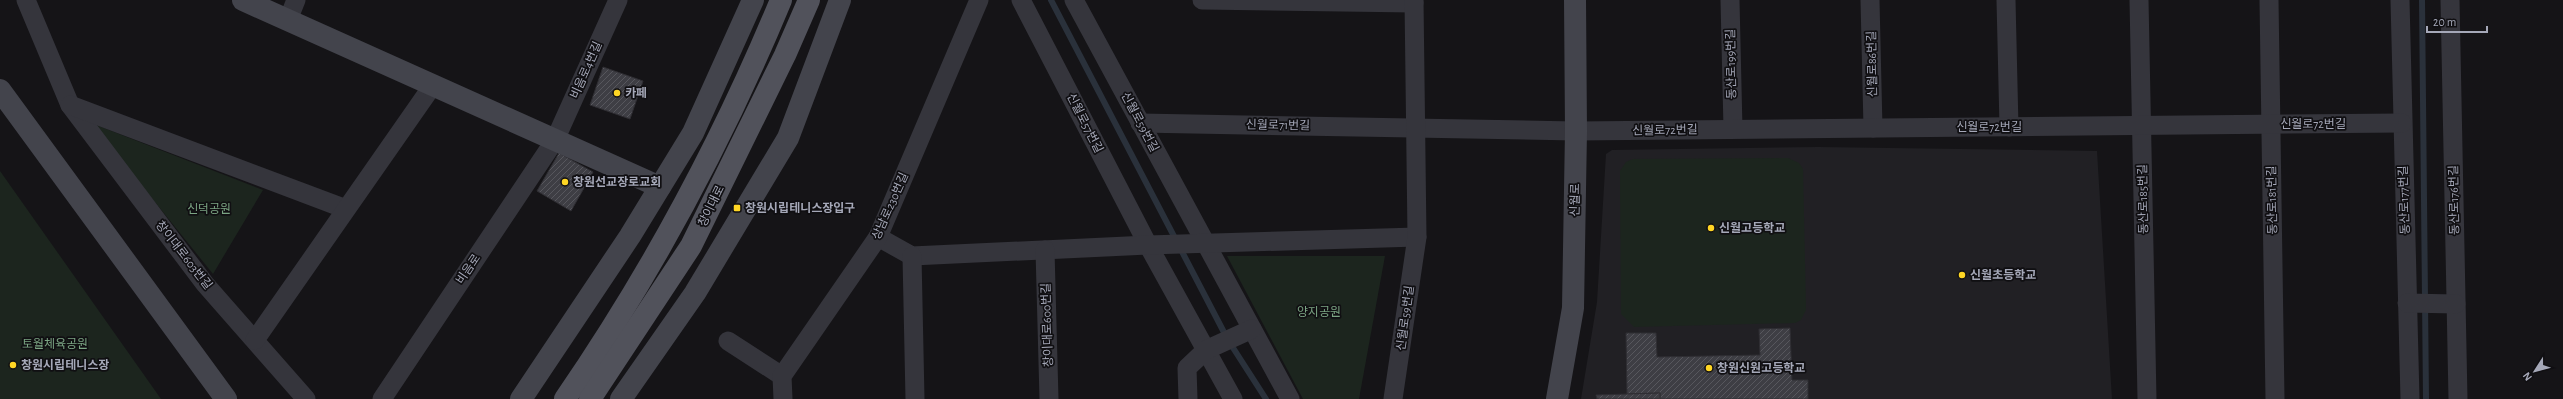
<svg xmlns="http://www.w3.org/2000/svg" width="2563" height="399" viewBox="0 0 2563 399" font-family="'Alegreya Sans','Noto Sans KR',sans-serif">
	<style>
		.built { fill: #212024 }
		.green { fill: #1c251e }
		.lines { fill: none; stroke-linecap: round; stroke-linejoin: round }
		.stream { stroke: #2a313b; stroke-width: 6 }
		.building { fill: url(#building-hatch); stroke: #2f2e33 }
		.street { stroke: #35353c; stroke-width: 19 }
		.secondary { stroke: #43444c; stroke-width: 22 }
		.primary { stroke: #51525b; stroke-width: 22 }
		.poi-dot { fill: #ffd624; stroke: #100f12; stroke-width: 1.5 }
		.labels { text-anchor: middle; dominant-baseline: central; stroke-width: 3.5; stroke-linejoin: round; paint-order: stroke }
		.street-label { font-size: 12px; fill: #a5a8b8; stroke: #100f12 }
		.poi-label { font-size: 12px; font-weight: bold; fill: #a5a8b8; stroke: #100f12; text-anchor: start }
		.park-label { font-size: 12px; fill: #7ba483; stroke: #100f12 }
	</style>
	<defs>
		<pattern id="building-hatch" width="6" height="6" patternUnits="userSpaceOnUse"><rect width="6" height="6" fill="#3e3e44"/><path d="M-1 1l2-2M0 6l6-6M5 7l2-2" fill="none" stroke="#57575d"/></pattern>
	</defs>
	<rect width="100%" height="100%" fill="#151417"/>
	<path class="built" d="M1818,147L2097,151L2112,399H1581L1597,302L1606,154L1612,150Z"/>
	<g class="green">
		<path d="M91,123L263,190L213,274Z"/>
		<path d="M1788,158L1799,163L1803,169L1806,310L1801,320L1795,323L1634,327L1621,314L1620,171L1626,162L1633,159Z"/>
		<path d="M0,171L161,399H0Z"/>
		<path d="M1227,256H1385L1359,399H1303Z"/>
	</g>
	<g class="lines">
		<g class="stream">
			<path d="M1051,0L1228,340L1266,399"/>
			<path d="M2422,0L2426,399"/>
		</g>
	</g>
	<g class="building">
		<path d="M603,67L643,81L630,119L590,105Z"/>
		<path d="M559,153L593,172L571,211L537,191Z"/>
		<path d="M1790,328L1792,380H1808V399H1660V393L1627,394L1626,333H1656L1657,357L1760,355L1759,329Z"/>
		<path d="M1660,393V399H1597L1596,395Z"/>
	</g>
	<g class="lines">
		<g class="street">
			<path d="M26,0L70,105L205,284L306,399"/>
			<path d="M1021,0L1148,245L1233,399"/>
			<path d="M1074,0L1290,399"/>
			<path d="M1202,0L1414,3"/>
			<path d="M1730,0L1733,129"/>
			<path d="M1870,0L1873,128"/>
			<path d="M2006,0L2009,127"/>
			<path d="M2139,0L2147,399"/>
			<path d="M2269,0L2275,399"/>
			<path d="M2400,0L2410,399"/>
			<path d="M2450,0L2458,399"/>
			<path d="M288,20L296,0"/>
			<path d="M70,105L346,209"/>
			<path d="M1140,123L1576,131L2402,123"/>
			<path d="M878,237L912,256L1148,245L1417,237"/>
			<path d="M1045,250L1049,399"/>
			<path d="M912,256L915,399"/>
			<path d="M2407,303L2456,304"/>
			<path d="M255,340L433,85"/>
			<path d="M728,341L782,376"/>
			<path d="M382,399L555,140L618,0"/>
			<path d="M783,399L782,376L878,237L979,0"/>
			<path d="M1188,399L1187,368L1206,350L1252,329"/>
			<path d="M1393,399L1417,237L1414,0"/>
		</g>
		<g class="secondary">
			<path d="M243,0L660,187"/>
			<path d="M0,90L226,399"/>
			<path d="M521,399L630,236L693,133L753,0"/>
			<path d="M621,399L695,293L788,138L840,0"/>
			<path d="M1557,399L1573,308L1576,131L1575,0"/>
		</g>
		<g class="primary">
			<path d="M565,399C651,274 723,140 781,0"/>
			<path d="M590,399L691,246L785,55L809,0"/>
		</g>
	</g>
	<g class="poi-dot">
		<circle cx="617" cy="93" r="4"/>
		<circle cx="565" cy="182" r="4"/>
		<rect x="733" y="204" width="8" height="8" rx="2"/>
		<circle cx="1711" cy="228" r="4"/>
		<circle cx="1962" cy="275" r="4"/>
		<circle cx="13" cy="365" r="4"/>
		<circle cx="1709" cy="368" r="4"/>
	</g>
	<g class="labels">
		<g class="street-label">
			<text transform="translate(1731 64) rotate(-91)">동산로199번길</text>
			<text transform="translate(1872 64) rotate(-91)">신월로86번길</text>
			<text transform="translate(586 70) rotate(-66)">비음로4번길</text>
			<text transform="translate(1140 122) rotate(62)">신월로59번길</text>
			<text transform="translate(1085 123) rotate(63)">신월로57번길</text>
			<text x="2313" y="124">신월로72번길</text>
			<text transform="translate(1278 125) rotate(1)">신월로71번길</text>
			<text x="1989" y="127">신월로72번길</text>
			<text transform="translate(1665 130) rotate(-1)">신월로72번길</text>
			<text transform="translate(2143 199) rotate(-91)">동산로185번길</text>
			<text transform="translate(1575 200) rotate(-89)">신월로</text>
			<text transform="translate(2272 200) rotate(-91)">동산로181번길</text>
			<text transform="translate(2404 200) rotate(-92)">동산로177번길</text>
			<text transform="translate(2454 200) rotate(-91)">동산로176번길</text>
			<text transform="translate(711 206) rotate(-64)">창이대로</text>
			<text transform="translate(890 206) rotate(-66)">상남로230번길</text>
			<text transform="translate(184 255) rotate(52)">창이대로603번길</text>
			<text transform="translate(468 269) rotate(-56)">비음로</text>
			<text transform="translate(1405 318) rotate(-82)">신월로59번길</text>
			<text transform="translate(1047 325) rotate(-92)">창이대로600번길</text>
		</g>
		<g class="poi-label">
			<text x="625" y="93">카페</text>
			<text x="573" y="182">창원선교장로교회</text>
			<text x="745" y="208">창원시립테니스장입구</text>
			<text x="1719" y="228">신월고등학교</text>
			<text x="1970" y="275">신월초등학교</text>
			<text x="21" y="365">창원시립테니스장</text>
			<text x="1717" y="368">창원신원고등학교</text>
		</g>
		<g class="park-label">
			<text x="209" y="209">신덕공원</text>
			<text x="1319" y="312">양지공원</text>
			<text x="55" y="344">토월체육공원</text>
		</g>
	</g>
	<g transform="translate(2535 371) rotate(234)" stroke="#100f12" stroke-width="3" paint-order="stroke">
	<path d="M0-3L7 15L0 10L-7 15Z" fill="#a5a8b8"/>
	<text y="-6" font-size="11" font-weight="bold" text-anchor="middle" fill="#a5a8b8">N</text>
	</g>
	<path d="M2427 26v6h60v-6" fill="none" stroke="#a5a8b8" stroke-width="2"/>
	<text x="2433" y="26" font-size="12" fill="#a5a8b8" stroke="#100f12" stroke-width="3" paint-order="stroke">20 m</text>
</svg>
